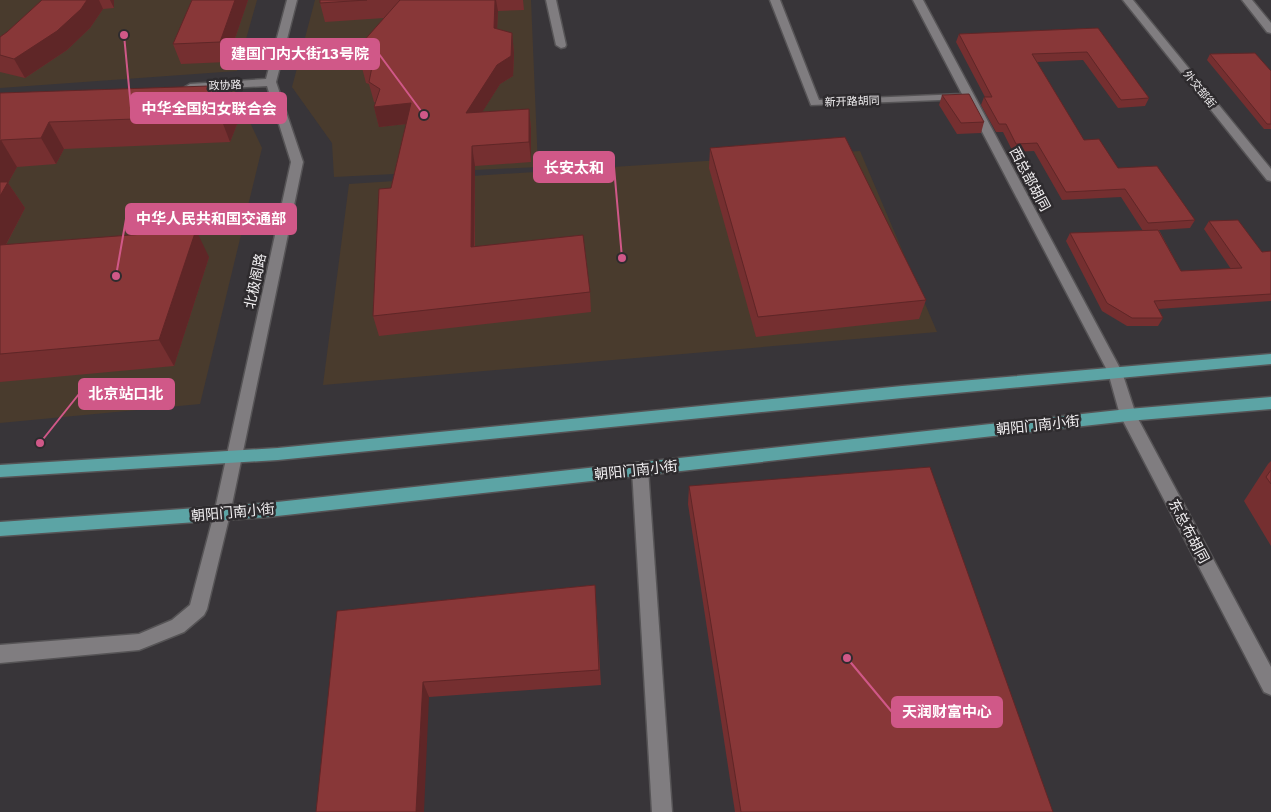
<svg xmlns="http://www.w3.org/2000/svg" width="1271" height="812" viewBox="0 0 1271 812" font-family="'IBM Plex Sans','Noto Sans SC',sans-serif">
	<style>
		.commercial { fill: #493b2d }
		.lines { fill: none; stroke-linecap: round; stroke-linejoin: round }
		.minor-casing { stroke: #565456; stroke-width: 3 }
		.major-casing { stroke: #565456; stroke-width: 3 }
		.minor { fill: #807d80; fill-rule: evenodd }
		.major { fill: #5ca4a5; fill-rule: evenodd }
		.wall { fill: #752f30 }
		.shaded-wall { fill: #5f2627 }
		.building { fill: #883738; stroke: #5f2627 }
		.labels { text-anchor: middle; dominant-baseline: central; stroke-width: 5; stroke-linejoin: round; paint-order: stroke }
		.far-street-label { font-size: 11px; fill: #f1eff1; stroke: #2e2b2e }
		.street-label { font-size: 14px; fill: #f1eff1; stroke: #2e2b2e }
		.leader { fill: none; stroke: #d05888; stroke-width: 2 }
		.callout-dot { fill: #d05888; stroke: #2e2b2e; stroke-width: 2 }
		.callout { fill: #d05888; stroke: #d05888; stroke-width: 2 }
		.callout-label { font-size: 15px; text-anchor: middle; font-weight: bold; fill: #fff }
	</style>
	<rect width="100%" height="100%" fill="#383539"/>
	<g class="commercial">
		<path d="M0,0H257L237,71L0,88Z"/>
		<path d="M315,0H531L538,167L334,177L332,143L292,87Z"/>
		<path d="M235,91L262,148L200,404L0,423V106Z"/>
		<path d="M860,151L937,332L323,385L349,184Z"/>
	</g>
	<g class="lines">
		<defs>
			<g id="minor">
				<path d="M287,0H297L276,82L303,162L230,514L207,609L204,615L184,632L139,650L0,663V645L139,634L172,620L190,605L214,514L291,162L267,86L190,90L185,87L190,84L266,79Z"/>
				<path d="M546,0H556L566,45L565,47L561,48L556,45Z"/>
				<path d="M770,0H780L819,100L962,94L913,0H923L1122,372L1136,415L1271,667V695L1264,692L1120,415L1108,372L965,99L811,105Z"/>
				<path d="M1123,0H1133L1271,169V181L1267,180Z"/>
				<path d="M1242,0H1252L1271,23V33L1267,32Z"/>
				<path d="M640,463L646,464L648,469L672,812H652L632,469L634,464Z"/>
			</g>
			<g id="major">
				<path d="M1271,354V364L902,398L278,460L0,477V465L278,448L902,386Z"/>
				<path d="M1271,397V409L1128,421L268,517L0,536V522L268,503L1128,409Z"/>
			</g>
		</defs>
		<use href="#minor" class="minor-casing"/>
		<use href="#major" class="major-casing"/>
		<use href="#minor" class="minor"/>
		<use href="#major" class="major"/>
	</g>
	<g class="wall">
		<path d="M42,0H114V8L103,9L90,28L67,50L25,78L0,72V37L7,32Z"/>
		<path d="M192,0H248L227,62L181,64L173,44Z"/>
		<path d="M320,0H523L524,10L498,11L497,29L512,33L514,53L513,76L500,84L482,112L529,109L531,129V162L475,166V246L590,292L591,312L379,336L373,316L391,188L406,124L379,127L374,107L376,103L374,102L369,84L366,83L361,64L384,18L325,22L320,3Z"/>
		<path d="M1098,28L1149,98L1145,106L1118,108L1083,60L1037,62L1084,140L1118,168L1195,220L1190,228L1159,230L1181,271L1231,269L1204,229L1209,221L1262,252L1271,251V301L1158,309L1163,318L1158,326H1127L1102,311L1066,241L1070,233L1143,231L1121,197L1062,200L1034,151L1013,152L1003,132H996L981,105L984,97H985L956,42L959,34Z"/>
		<path d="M1210,54L1271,71V129H1264L1207,60Z"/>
		<path d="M0,93L228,95L238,122L230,142L64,149L56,164L17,167L8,183L25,208L6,245L209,257L174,366L0,382Z"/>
		<path d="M942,95L984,122L981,133L957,134L939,105Z"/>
		<path d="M710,148L926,300L919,319L756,337L709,168Z"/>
		<path d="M1271,461V546L1244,501L1268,464Z"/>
		<path d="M689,486L1053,812H735L688,504Z"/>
		<path d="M595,585L601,685L429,697L337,611Z"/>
	</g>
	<g class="shaded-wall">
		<path d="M87,0H99L103,9L90,28L67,50L25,78L14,59Z"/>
		<path d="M110,0H114V8Z"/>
		<path d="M235,0H248L227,62L220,42Z"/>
		<path d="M495,0H496L498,11L496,47L494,28Z"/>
		<path d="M512,33L514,53L513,76L500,84L469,133L466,113Z"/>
		<path d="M228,95L238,122L230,142L220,116Z"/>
		<path d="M411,103L415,123L379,127L374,107Z"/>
		<path d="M529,109L531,129V162L529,142Z"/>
		<path d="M49,122L64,149L56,164L41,138Z"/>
		<path d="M1,140L17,167L8,183L25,208L0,256V142Z"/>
		<path d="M472,146L475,166L474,267L471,247Z"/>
		<path d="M196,230L209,257L174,366L159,340Z"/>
		<path d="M423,682L429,697L424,812H416Z"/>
	</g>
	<g class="building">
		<path d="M42,0H87L81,9L57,31L14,59L0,55V37L7,32Z"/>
		<path d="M192,0H235L220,42L173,44Z"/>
		<path d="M320,0H367L320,3Z"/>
		<path d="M400,0H495L494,28L512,33L511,56L497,65L466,113L529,109V142L472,146L471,247L583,235L590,292L373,316L379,189L391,188L411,103L374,107L380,89L369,82L372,67L361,64V44Z"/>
		<path d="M1098,28L1149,98L1121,100L1087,52L1032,54L1084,140L1099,139L1118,168L1157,166L1195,220L1148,223L1125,189L1066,192L1037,143L1016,144L1006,124H999L984,97H992L959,34Z"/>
		<path d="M1255,53L1271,71V124H1267L1210,54Z"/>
		<path d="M209,86L228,95L220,116L49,122L41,138L1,140L0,142V93Z"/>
		<path d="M969,94L984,122L961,123L942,95Z"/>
		<path d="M845,137L926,300L758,317L710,148Z"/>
		<path d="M0,182H8L0,196Z"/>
		<path d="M1238,220L1262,252L1271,251V294L1154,301L1163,318H1132L1107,303L1070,233L1158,230L1181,271L1242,268L1209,221Z"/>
		<path d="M196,230L159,340L0,354V245Z"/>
		<path d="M930,467L1053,812H741L689,486Z"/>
		<path d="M1271,470V484L1266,477Z"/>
		<path d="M595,585L599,670L423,682L416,812H316L337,611Z"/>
	</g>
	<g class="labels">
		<g class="far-street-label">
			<text transform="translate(225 85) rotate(-3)">政协路</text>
			<text transform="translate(1200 89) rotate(51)">外交部街</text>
			<text transform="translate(852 101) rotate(-2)">新开路胡同</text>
		</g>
		<g class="street-label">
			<text transform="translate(1030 179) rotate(62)">西总部胡同</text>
			<text transform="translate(255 281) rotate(-78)">北极阁路</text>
			<text transform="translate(1038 425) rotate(-6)">朝阳门南小街</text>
			<text transform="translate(636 470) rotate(-6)">朝阳门南小街</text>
			<text transform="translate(233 512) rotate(-5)">朝阳门南小街</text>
			<text transform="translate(1189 531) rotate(62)">东总布胡同</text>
		</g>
	</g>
	<path class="leader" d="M424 115L379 54M124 35L131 108M622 258L614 167M116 276L126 219M40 443L79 394M847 658L892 712"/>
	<g class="callout-dot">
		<circle cx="424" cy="115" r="5"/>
		<circle cx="124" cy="35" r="5"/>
		<circle cx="622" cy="258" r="5"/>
		<circle cx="116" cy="276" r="5"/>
		<circle cx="40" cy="443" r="5"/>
		<circle cx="847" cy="658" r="5"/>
	</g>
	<g class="callout">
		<rect x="221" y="39" width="158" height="30" rx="5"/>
		<rect x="131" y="93" width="155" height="30" rx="5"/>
		<rect x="534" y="152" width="80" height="30" rx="5"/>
		<rect x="126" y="204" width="170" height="30" rx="5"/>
		<rect x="79" y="379" width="95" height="30" rx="5"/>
		<rect x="892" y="697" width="110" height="30" rx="5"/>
	</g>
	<g class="callout-label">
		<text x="300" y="59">建国门内大街13号院</text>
		<text x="209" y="114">中华全国妇女联合会</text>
		<text x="574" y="173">长安太和</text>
		<text x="211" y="224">中华人民共和国交通部</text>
		<text x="126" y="399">北京站口北</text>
		<text x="947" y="717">天润财富中心</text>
	</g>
</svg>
